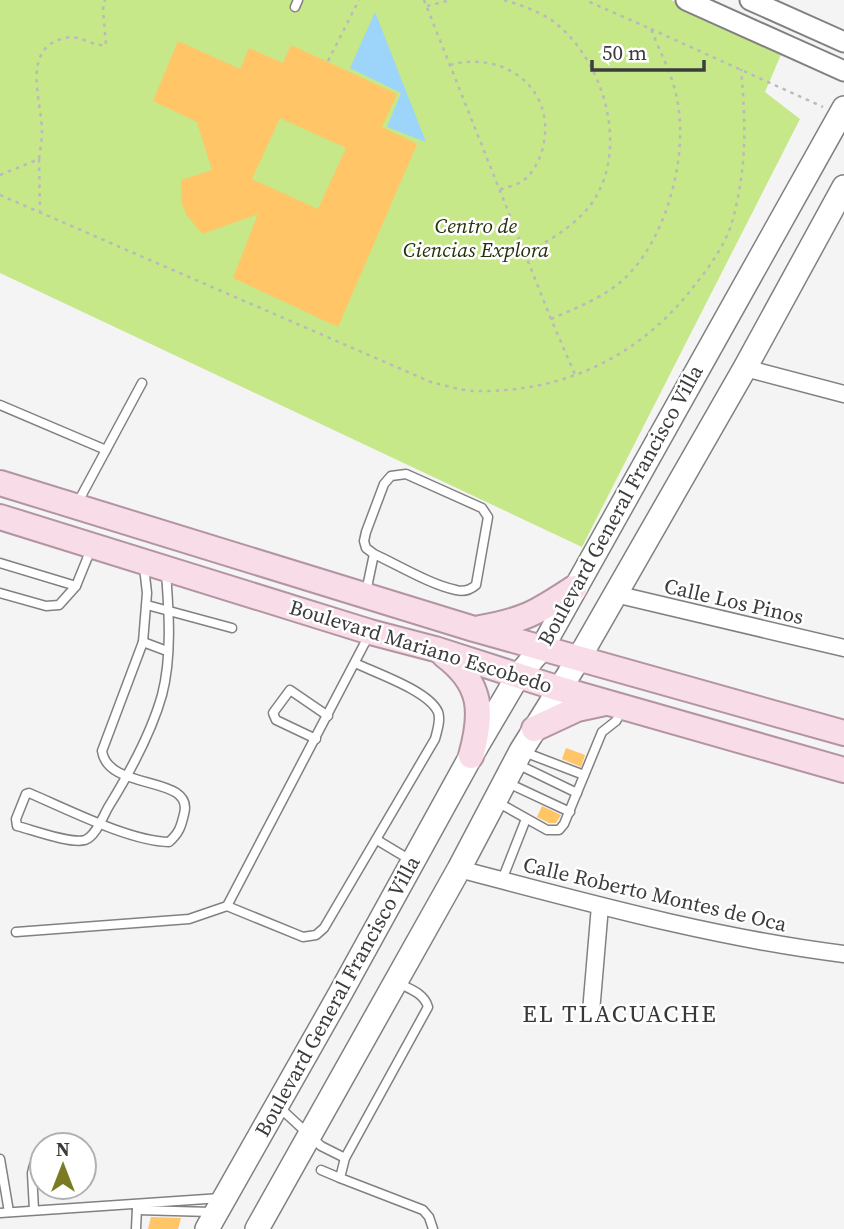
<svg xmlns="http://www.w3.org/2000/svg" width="844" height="1229" viewBox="0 0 844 1229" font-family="'Source Serif 4',serif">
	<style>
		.green { fill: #c6e889 }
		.water { fill: #9dd4f9 }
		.building { fill: #ffc567; fill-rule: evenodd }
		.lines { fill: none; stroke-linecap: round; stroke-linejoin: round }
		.service-casing { stroke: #818182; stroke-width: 11 }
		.minor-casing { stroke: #818182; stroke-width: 19 }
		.tertiary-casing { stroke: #818182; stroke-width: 23 }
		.secondary-casing { stroke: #818182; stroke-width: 26 }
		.primary-casing { stroke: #b394a2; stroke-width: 28 }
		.path { stroke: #bababb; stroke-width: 2.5; stroke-dasharray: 3.5 5; stroke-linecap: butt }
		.service { stroke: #fff; stroke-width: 8 }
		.minor { stroke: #fff; stroke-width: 16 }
		.tertiary { stroke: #fff; stroke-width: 19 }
		.secondary { stroke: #fff; stroke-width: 23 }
		.primary { stroke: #f8dce8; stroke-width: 24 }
		.labels { text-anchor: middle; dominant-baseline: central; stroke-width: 5; stroke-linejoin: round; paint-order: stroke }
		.park-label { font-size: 21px; font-style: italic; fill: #253209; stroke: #fff }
		.street-label { font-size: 21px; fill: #3c3c3d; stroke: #fff }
		.quarter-label { font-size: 24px; letter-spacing: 2px; fill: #38383a; stroke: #fff }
	</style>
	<rect width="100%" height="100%" fill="#f4f4f5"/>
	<path class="green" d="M0,0H671L783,50L765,92L800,119L582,547L0,273Z"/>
	<path class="water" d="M375,12L426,142L387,127L401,93L350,68Z"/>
	<g class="building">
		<path d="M178,41L240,69L249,48L283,63L291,45L397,94L382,127L417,144L338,327L233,278L258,214L202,234L186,214L182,203L181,180L212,170L197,122L153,101ZM280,118L346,148L318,209L252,179Z"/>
		<path d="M566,748L585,755L581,767L562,759Z"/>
		<path d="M542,806L561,815L556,823H549L537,817Z"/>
		<path d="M151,1217L181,1218L178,1229H148Z"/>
	</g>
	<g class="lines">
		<defs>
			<g id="service">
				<path d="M295,7L298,0"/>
				<path d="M0,405L106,450"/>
				<path d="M78,502L142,383"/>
				<path d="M0,563L76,586"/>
				<path d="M144,567L147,593L143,642L102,751C108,792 195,774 184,814C181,827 179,833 169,842C129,841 67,809 29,793L26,794L16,819L17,826C33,830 70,844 85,840C96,836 103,816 109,806C130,772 151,734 162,695C172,657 169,612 166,573"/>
				<path d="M366,592L374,554L366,548L364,541L366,532L384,484L391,476L406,474L482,508L488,517L476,585C470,590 463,592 456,590C431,585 398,565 374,554"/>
				<path d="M0,593L46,606L59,605L76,586L91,549"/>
				<path d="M147,605L232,628"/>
				<path d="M143,642L167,651"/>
				<path d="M316,739L276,720L273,713L290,690L328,716"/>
				<path d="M524,752L584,775"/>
				<path d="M517,764L577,793"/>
				<path d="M508,783L570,812"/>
				<path d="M497,802L547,830H559L564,824L602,732L616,721L622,710"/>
				<path d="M377,840L412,861"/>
				<path d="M502,880L526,819"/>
				<path d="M227,906L303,937L316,935L324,928L435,739C437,731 441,720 438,712C429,691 376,673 355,663"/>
				<path d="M16,932L189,919L227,906L369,635"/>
				<path d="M398,983C410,989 424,993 428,1007L345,1158L340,1178L423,1210L429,1217L433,1229"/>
				<path d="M279,1107L321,1146L345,1158"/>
				<path d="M0,1159L9,1212"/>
				<path d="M321,1170L340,1178"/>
				<path d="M34,1210L32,1173L34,1165L42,1161"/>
				<path d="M137,1210L211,1212"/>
				<path d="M0,1213L221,1198"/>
				<path d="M136,1229L137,1208"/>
			</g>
			<g id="minor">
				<path d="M745,368L844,394"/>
				<path d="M615,594L844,648"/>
				<path d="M459,869C585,902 714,938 844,954"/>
				<path d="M591,1012L600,906"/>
			</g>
			<g id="tertiary">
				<path d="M686,0L844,71"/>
				<path d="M750,0L844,42"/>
			</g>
			<g id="secondary">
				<path d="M207,1229L340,994L471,756L518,676L542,648L844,108"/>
				<path d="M257,1229L459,869L521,751L579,658L745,368L844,187"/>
			</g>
			<g id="primary">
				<path d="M0,483L474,629L844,733"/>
				<path d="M0,517L370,632L435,649L560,689L844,770"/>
				<path d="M480,628C525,620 536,613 574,588"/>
				<path d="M444,655C483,684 483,713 471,756"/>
				<path d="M534,729L577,709L605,703"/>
			</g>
		</defs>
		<use href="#service" class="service-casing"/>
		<use href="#minor" class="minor-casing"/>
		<use href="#tertiary" class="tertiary-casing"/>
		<use href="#secondary" class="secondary-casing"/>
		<use href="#primary" class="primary-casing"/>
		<g class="path">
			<path d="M424,0L551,319L576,377"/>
			<path d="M504,0C521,5 538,11 553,21C604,60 630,148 592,203C574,227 550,240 524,254"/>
			<path d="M427,6L451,0"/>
			<path d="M651,29L823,107"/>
			<path d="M328,61L359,0"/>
			<path d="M450,65C503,50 557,88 543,147C540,159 534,172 524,180C518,185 507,187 499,190"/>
			<path d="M39,159L40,211"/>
			<path d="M0,175L39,159C40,150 42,140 42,132C42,101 20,48 65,38C80,34 92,47 106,45L103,9L105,0"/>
			<path d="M0,195L431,382C444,385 459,390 473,391C561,393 636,359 691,290C706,271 725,247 732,222C747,168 746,125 741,69"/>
			<path d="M551,319C576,308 605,297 625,278C668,237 690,151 676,94C671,72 659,50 651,29L585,0"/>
		</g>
		<use href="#service" class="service"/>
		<use href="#minor" class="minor"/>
		<use href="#tertiary" class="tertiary"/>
		<use href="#secondary" class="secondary"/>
		<use href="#primary" class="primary"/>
	</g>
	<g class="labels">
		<g class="park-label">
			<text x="476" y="225">Centro de<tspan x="476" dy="24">Ciencias Explora</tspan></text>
		</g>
		<g class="street-label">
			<text transform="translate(620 505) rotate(-61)">Boulevard General Francisco Villa</text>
			<text transform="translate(734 601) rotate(13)">Calle Los Pinos</text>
			<text transform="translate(421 646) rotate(17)">Boulevard Mariano Escobedo</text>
			<text transform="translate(655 894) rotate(13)">Calle Roberto Montes de Oca</text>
			<text transform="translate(337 996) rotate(-61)">Boulevard General Francisco Villa</text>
		</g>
		<g class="quarter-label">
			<text x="620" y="1013">EL TLACUACHE</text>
		</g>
	</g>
	<g transform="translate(63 1166)"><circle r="33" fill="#ffffff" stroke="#b1b1b1" stroke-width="2"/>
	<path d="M0-5L12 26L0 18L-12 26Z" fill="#7b7b23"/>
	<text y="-10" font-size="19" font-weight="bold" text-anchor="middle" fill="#3c3c3d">N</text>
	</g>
	<path d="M592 60v10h112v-10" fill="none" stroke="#3c3c3d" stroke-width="3.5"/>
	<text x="602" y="60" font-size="21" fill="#3c3c3d" stroke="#ffffff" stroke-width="5" paint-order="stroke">50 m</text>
</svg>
